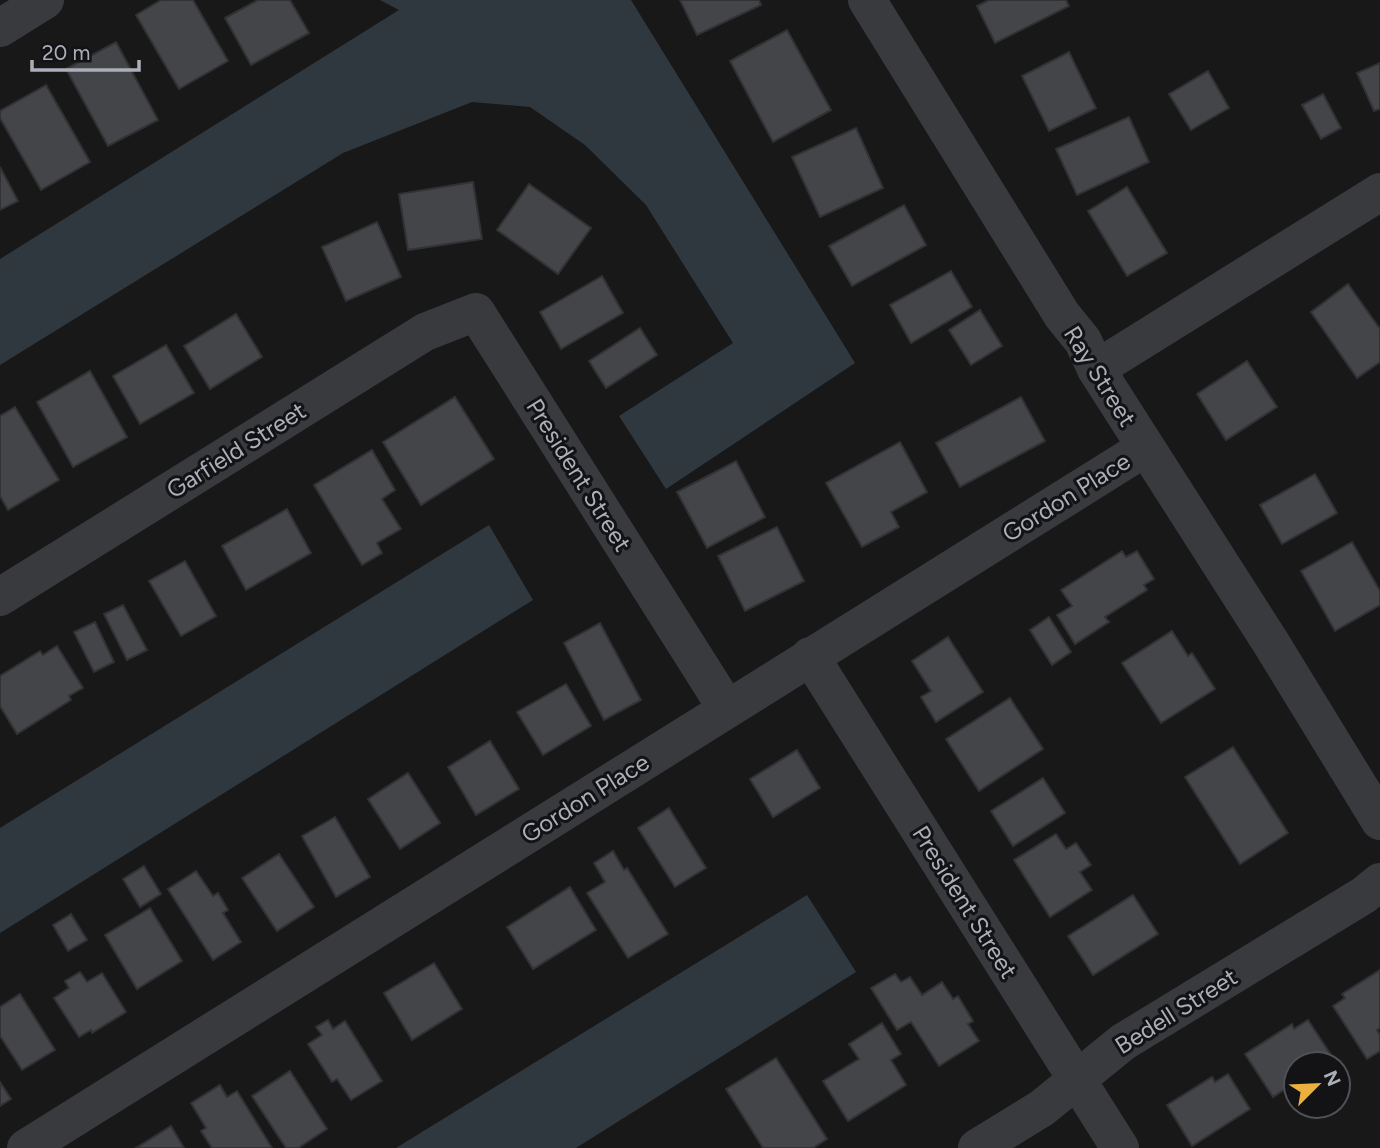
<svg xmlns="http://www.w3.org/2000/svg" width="1380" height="1148" viewBox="0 0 1380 1148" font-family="Figtree,sans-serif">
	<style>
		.water { fill: #30383f }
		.building { fill: #444549; stroke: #323235; stroke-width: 2 }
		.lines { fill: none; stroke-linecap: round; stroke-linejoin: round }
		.minor { stroke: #393a3e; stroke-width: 38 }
		.tertiary { stroke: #393a3e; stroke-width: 38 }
		.labels { text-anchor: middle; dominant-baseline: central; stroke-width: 6; stroke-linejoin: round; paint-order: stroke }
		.street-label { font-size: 24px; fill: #aaafb9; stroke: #131315 }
	</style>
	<rect width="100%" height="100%" fill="#181819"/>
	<g class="water">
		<path d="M380,0H631L855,363L666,489L619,416L733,343L646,205L585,145L530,107L472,102L343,153L0,365V259L399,10Z"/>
		<path d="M489,525L533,600L0,933V828Z"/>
		<path d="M807,895L856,972L576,1148H396Z"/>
	</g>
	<g class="building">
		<path d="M161,0H193L228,61L179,89L136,15Z"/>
		<path d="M258,0H290L309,33L251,65L225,18Z"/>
		<path d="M680,0H759L761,5L697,35Z"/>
		<path d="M989,0H1066L1069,6L995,43L977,6Z"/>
		<path d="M787,30L831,110L773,142L730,61Z"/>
		<path d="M116,42L158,120L108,146L66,69Z"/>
		<path d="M1069,52L1096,108L1049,131L1022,76Z"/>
		<path d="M1380,63V109L1374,111L1357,73Z"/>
		<path d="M1208,71L1229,108L1191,130L1169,94Z"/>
		<path d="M46,85L90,162L41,190L0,118V111Z"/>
		<path d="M1323,94L1341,128L1321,139L1302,105Z"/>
		<path d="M1129,117L1149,162L1077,195L1056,149Z"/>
		<path d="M856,128L883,188L820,217L792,157Z"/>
		<path d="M0,167L18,201L0,210Z"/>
		<path d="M473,182L482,239L408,250L399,194Z"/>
		<path d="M529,184L591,228L558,274L497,230Z"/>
		<path d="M1127,187L1167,253L1127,276L1088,211Z"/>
		<path d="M904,205L926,245L852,286L829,246Z"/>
		<path d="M377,222L401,277L346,301L322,247Z"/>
		<path d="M951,271L972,307L911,343L890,305Z"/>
		<path d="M602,276L623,313L561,349L540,312Z"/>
		<path d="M1348,284L1380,329V362L1357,378L1311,312Z"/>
		<path d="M980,310L1002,346L971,365L949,330Z"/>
		<path d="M236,314L262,357L210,389L184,346Z"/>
		<path d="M640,328L657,355L606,388L589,361Z"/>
		<path d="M166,345L194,393L140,424L113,376Z"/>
		<path d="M1247,361L1277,407L1226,440L1197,394Z"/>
		<path d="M90,371L127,437L73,467L37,402Z"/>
		<path d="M455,397L494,459L421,505L383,442Z"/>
		<path d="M1021,397L1045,441L960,487L936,443Z"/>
		<path d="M15,407L59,480L8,510L0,496V416Z"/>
		<path d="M900,442L927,492L891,512L899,527L862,547L826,483Z"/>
		<path d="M372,450L395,490L382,499L401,529L377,543L382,553L362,565L314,485Z"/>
		<path d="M736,461L765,517L707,548L677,492Z"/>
		<path d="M1315,474L1337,513L1282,544L1260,505Z"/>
		<path d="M287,509L311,553L246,590L222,546Z"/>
		<path d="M777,527L804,581L745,611L718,556Z"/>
		<path d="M1352,542L1380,591V605L1335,631L1301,571Z"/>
		<path d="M1122,551L1126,557L1137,551L1154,579L1144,585L1147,590L1105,617L1109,622L1075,644L1057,615L1072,606L1061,590Z"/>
		<path d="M185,561L216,616L181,636L149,581Z"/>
		<path d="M123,605L147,650L127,660L104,614Z"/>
		<path d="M1049,617L1071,652L1052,665L1030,630Z"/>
		<path d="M95,622L114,662L94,672L74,632Z"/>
		<path d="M600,623L641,700L604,720L564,643Z"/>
		<path d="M1172,631L1188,656L1192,653L1215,689L1161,723L1122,663Z"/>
		<path d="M948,637L983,692L936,722L921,697L931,691L912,661Z"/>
		<path d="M57,646L83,688L69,696L71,700L17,734L0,706V676L40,651L43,655Z"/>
		<path d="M566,684L591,726L543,755L517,712Z"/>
		<path d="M1010,698L1043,749L979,791L946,739Z"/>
		<path d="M490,741L519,789L476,815L448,767Z"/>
		<path d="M1233,747L1288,833L1240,864L1185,777Z"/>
		<path d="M797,750L820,788L773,817L750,779Z"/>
		<path d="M408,773L440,823L400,849L368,799Z"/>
		<path d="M1043,778L1065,813L1013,846L991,811Z"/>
		<path d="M669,808L706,868L675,887L638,828Z"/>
		<path d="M335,817L370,877L336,897L302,836Z"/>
		<path d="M1056,834L1066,849L1076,843L1091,865L1080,872L1092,890L1050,917L1014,860Z"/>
		<path d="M613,851L624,870L627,868L668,934L628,958L587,893L605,882L594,863Z"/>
		<path d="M279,854L314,907L277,931L242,878Z"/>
		<path d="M144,866L161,894L140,907L123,879Z"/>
		<path d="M196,871L213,896L218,893L228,910L223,913L241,942L213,960L168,889Z"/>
		<path d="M570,887L596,930L533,969L507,927Z"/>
		<path d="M1133,895L1158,934L1093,975L1068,936Z"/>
		<path d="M150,908L182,961L137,989L105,935Z"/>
		<path d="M71,914L87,940L68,951L53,925Z"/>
		<path d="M434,963L462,1009L412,1040L384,993Z"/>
		<path d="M1380,970V1028L1377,1030L1380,1035V1051L1367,1059L1333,1006L1345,998L1342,994Z"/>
		<path d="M80,972L87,982L102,973L126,1012L92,1033L91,1030L79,1037L54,998L69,988L65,981Z"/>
		<path d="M895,974L901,982L910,977L922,995L942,982L953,999L958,996L973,1021L968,1024L979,1041L939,1066L911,1022L897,1030L871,988Z"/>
		<path d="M20,994L55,1050L22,1070L0,1036V1007Z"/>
		<path d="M328,1020L333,1029L345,1021L382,1081L351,1100L337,1079L332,1082L308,1044L322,1035L316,1027Z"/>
		<path d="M1308,1020L1337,1064H1296V1082L1273,1097L1245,1054L1292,1024L1294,1029Z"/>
		<path d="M882,1023L901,1054L891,1060L906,1085L848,1121L823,1081L859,1059L849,1044Z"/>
		<path d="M776,1058L827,1139L813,1148H763L726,1089Z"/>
		<path d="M290,1071L327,1129L298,1148H286L252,1096Z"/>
		<path d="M1228,1074L1250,1109L1192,1146L1167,1105L1212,1077L1215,1082Z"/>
		<path d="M0,1082L11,1099L0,1106Z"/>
		<path d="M220,1085L227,1097L237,1091L272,1148H212L201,1131L206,1128L191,1103Z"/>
		<path d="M171,1126L184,1148H136Z"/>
	</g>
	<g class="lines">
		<g class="minor">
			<path d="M867,0L1062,315L1083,341L1096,369L1271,643L1380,821"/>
			<path d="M0,28L45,0"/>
			<path d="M1096,369L1380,192"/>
			<path d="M0,597L425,332L476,312L727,709"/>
			<path d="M810,656L1120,1148"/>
			<path d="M26,1148L1145,448"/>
		</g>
		<path class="tertiary" d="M977,1148L1042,1108L1123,1042L1364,895L1380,882"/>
	</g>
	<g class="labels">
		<g class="street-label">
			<text transform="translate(1100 376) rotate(58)">Ray Street</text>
			<text transform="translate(236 450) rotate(-32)">Garfield Street</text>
			<text transform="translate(579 475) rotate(58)">President Street</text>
			<text transform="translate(1066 497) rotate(-32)">Gordon Place</text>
			<text transform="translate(585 798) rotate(-32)">Gordon Place</text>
			<text transform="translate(965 902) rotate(58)">President Street</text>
			<text transform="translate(1176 1011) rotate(-32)">Bedell Street</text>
		</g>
	</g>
	<g transform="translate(1317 1085) rotate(66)"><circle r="33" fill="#131315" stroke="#4f5157" stroke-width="2"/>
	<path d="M0-5L12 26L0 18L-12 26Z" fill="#ebb03e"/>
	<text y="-10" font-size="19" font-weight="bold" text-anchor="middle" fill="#aaafb9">N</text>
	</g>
	<path d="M32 60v10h107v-10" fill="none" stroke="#aaafb9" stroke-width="3.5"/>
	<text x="42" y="60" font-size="21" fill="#aaafb9" stroke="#131315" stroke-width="5" paint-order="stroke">20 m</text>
</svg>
